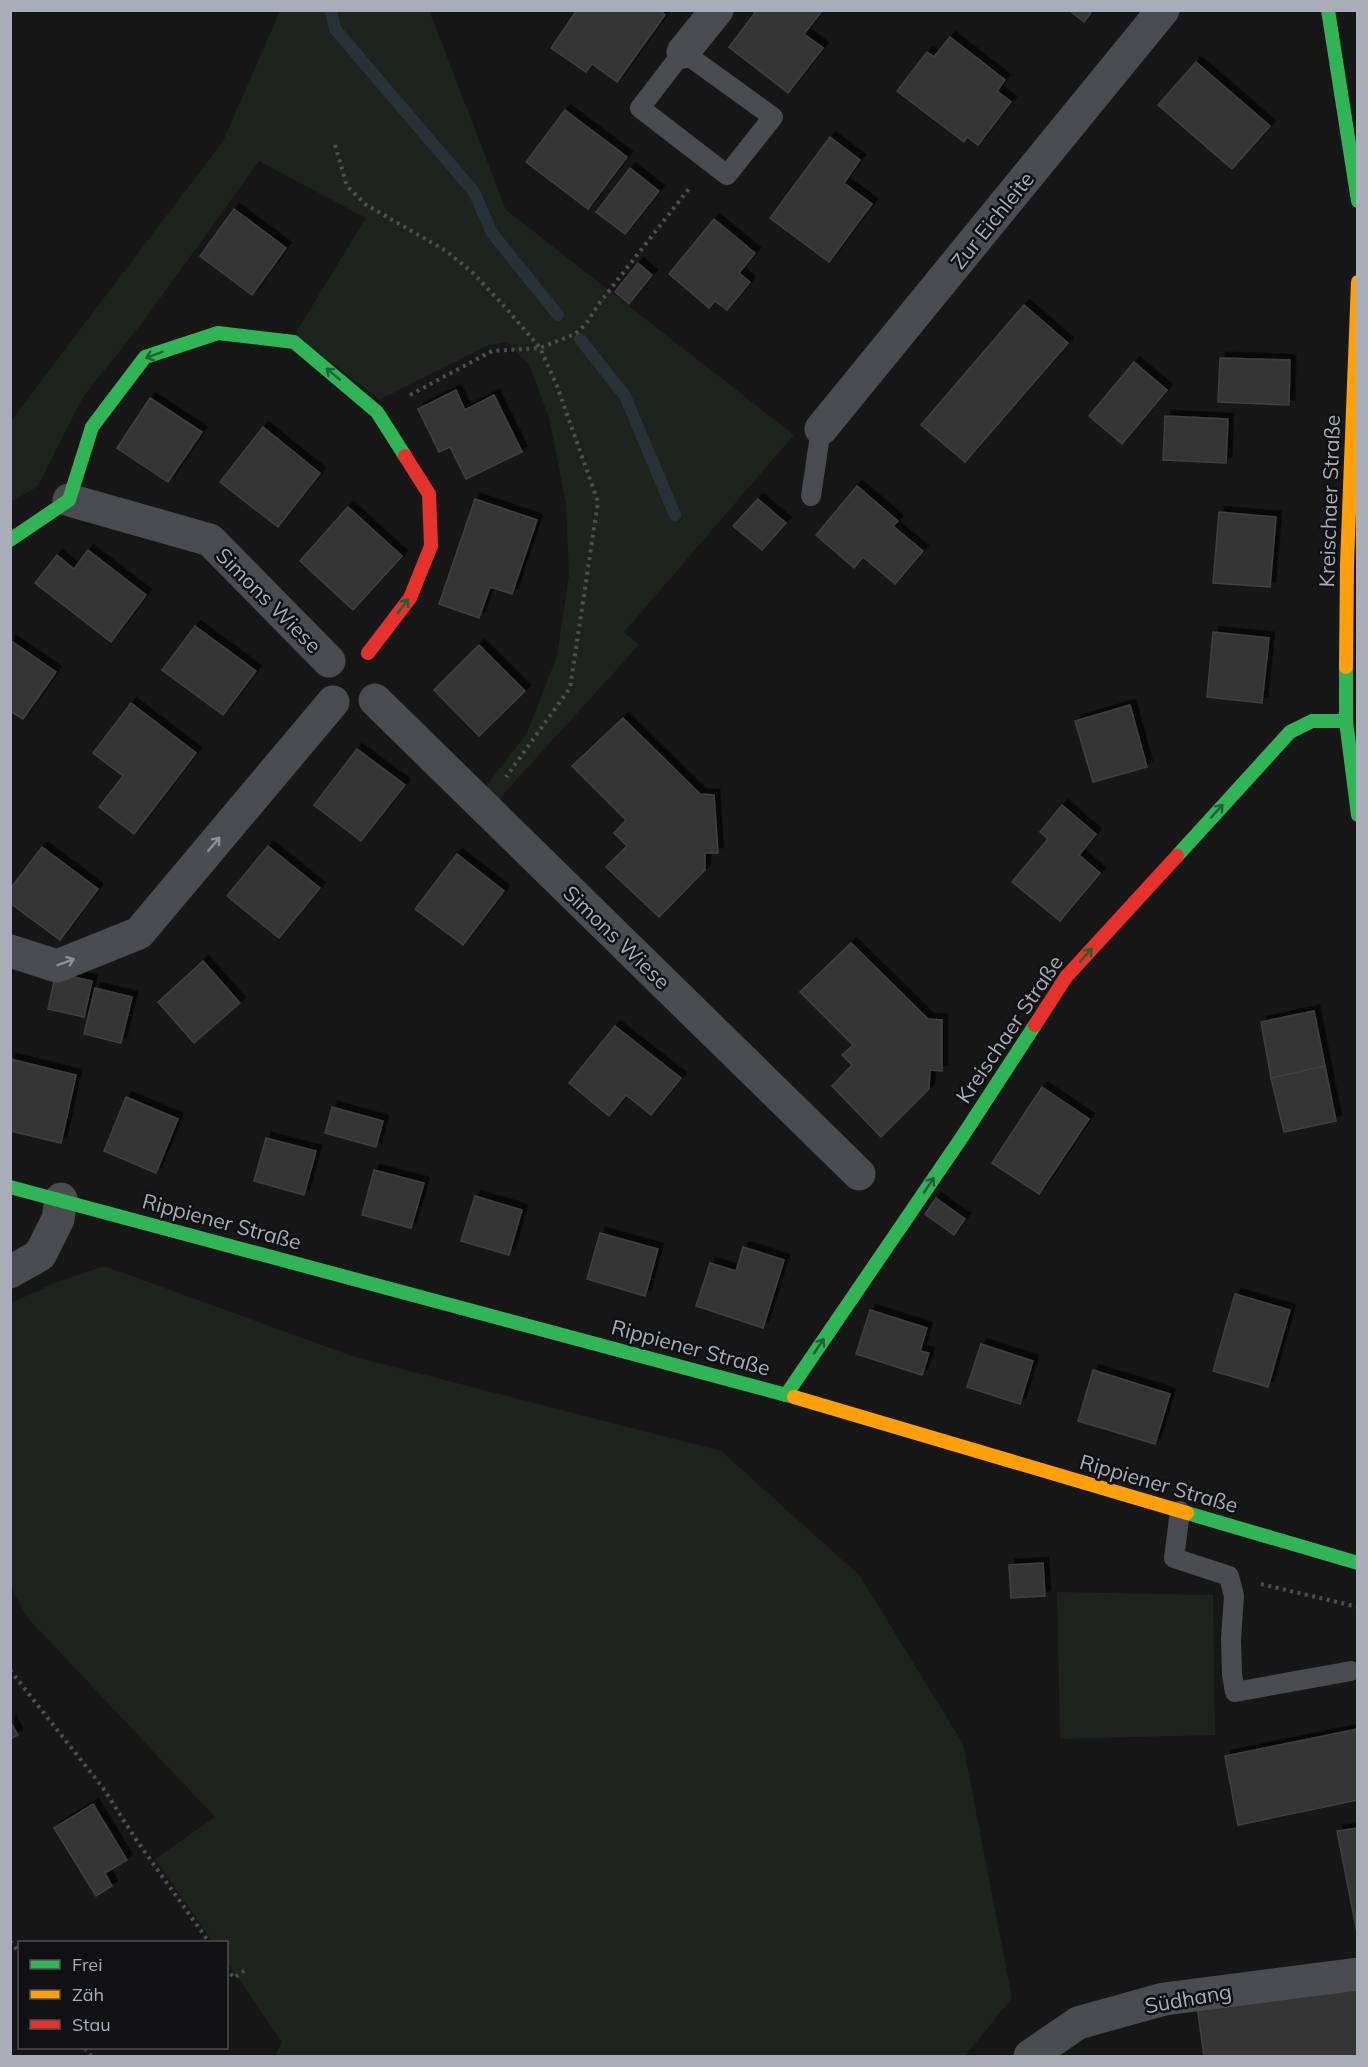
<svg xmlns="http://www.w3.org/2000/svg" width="1368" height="2067" viewBox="0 0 1368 2067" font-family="Mulish,sans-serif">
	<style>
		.green { fill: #1d241e }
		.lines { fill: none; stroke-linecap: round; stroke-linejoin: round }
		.stream { stroke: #2a3239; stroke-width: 12 }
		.building { fill: #353536; stroke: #3f4043; stroke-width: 1.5; filter: url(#shadow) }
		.path { stroke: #4d4e52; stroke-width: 4; stroke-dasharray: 3 4.5; stroke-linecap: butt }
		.lane { stroke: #4b4c50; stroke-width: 20 }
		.street { stroke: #4b4c50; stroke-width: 33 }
		.fast { stroke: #30b455; stroke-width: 14 }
		.slow { stroke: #ff9f0a; stroke-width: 14 }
		.jam { stroke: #e5322d; stroke-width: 14 }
		.oneway { stroke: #206234 }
		.oneway2 { stroke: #8c9099 }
		.labels { text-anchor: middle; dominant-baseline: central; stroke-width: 5; stroke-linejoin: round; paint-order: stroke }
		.street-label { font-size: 21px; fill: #a8adb8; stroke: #111113 }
	</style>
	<defs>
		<filter id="shadow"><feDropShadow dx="5.5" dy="-5.5" stdDeviation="0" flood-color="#0009"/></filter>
	</defs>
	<rect width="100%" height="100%" fill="#171717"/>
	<g class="green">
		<path d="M429,10L506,210L794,435L624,632L639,645L499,799L486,786L527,733L557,656L569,575L566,504L549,417L529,365L507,342L487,346L379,400L295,334L366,218L259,161L143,322L83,397L38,486L11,502L10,422L223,141L280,11Z"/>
		<path d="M104,1266L355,1357L721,1451L860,1576L963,1744L1012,1998L965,2056H275L282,2042L227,1962L226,1942H213L155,1859L215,1817L26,1616L11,1587V1303L57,1282Z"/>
		<path d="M1057,1592L1213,1595L1215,1735L1060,1739Z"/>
	</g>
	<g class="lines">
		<g class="stream">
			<path d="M331,10L335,29L474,192L492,233L558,315"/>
			<path d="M580,339L625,396L675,515"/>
		</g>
	</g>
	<g class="building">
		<path d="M577,10H659L665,15L617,82L592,64L586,72L551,48Z"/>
		<path d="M757,10L822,11L804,34L823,48L788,93L729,47Z"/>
		<path d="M1069,10H1093L1084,22Z"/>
		<path d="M950,37L1005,80L997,91L1011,102L978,145L967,137L964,142L897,91L927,52L934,57Z"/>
		<path d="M1196,62L1270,126L1232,169L1158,105Z"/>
		<path d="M565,110L627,157L588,209L526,162Z"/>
		<path d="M830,137L860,160L844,183L872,204L829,262L770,218Z"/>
		<path d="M630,168L659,191L625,234L596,212Z"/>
		<path d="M234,209L286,248L252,295L200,256Z"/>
		<path d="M714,219L755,253L739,273L750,282L727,310L715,301L709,308L669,274Z"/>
		<path d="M638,263L652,275L629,304L615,292Z"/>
		<path d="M1024,305L1068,343L965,462L921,425Z"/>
		<path d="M1220,358L1290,360L1289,405L1218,402Z"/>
		<path d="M1134,362L1167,390L1122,444L1089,416Z"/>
		<path d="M456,390L465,410L494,395L522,452L466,479L450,447L439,452L418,409Z"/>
		<path d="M150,398L202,432L168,482L117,448Z"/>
		<path d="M1165,416L1228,419L1226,463L1163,460Z"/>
		<path d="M263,427L320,473L278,527L220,482Z"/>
		<path d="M857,486L898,521L893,526L923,551L895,584L863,557L854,568L816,535Z"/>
		<path d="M475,499L537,520L512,594L490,587L479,618L439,604Z"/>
		<path d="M758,499L786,523L762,550L733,526Z"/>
		<path d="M348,507L402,556L353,610L300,561Z"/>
		<path d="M1219,512L1276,517L1270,587L1213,583Z"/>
		<path d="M88,550L146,595L111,642L35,583L57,555L74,569Z"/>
		<path d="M195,626L256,671L223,715L162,670Z"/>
		<path d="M1213,632L1269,638L1262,703L1207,697Z"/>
		<path d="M10,640L56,672L23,719L10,711Z"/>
		<path d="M479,645L525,691L479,736L434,690Z"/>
		<path d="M131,703L196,753L134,834L99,807L123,776L93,753Z"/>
		<path d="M1130,705L1147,767L1093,782L1075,721Z"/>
		<path d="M623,718L700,794L714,795L718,853H705V870L659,917L606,867L627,846L614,833L626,820L572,766Z"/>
		<path d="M357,749L405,785L361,841L314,805Z"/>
		<path d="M1062,805L1096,834L1079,855L1100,873L1060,921L1012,882L1048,839L1040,832Z"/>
		<path d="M268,846L320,888L279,938L227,896Z"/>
		<path d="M42,847L98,889L60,940L10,903V889Z"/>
		<path d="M457,854L504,891L463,945L415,909Z"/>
		<path d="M851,943L928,1019L942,1020V1071L930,1070L929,1089L881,1137L832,1086L852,1065L842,1055L853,1045L800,992Z"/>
		<path d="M203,961L240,1003L194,1043L158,1002Z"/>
		<path d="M56,973L92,981L84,1017L48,1009Z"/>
		<path d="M95,988L132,997L121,1043L84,1034Z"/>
		<path d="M1314,1011L1325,1066L1271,1078L1261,1022Z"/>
		<path d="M615,1026L681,1078L651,1115L626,1095L609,1116L569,1083Z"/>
		<path d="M10,1059L76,1075L61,1143L10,1131Z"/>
		<path d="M1325,1066L1336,1121L1284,1132L1271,1078Z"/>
		<path d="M1042,1087L1089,1119L1039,1194L992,1163Z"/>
		<path d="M126,1097L178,1119L156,1173L104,1151Z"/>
		<path d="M332,1107L383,1121L376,1147L325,1133Z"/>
		<path d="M266,1138L316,1151L304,1195L254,1181Z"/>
		<path d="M374,1170L424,1183L411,1228L362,1215Z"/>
		<path d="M475,1196L522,1210L509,1255L461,1241Z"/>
		<path d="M936,1198L965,1219L954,1235L925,1214Z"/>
		<path d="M600,1233L658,1249L645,1296L587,1279Z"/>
		<path d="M743,1247L784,1260L763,1328L696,1306L710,1263L736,1271Z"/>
		<path d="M1235,1294L1290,1310L1268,1387L1213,1371Z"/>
		<path d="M870,1310L927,1328L920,1351L929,1353L922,1375L856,1354Z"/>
		<path d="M981,1344L1033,1361L1020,1404L967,1387Z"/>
		<path d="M1093,1370L1170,1394L1155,1444L1078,1421Z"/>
		<path d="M1043,1563L1045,1596L1011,1598L1009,1565Z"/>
		<path d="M10,1721L18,1735L10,1739Z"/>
		<path d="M1358,1729V1800L1238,1825L1225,1756Z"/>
		<path d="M93,1804L127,1860L105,1873L112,1886L96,1896L54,1828Z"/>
		<path d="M1358,1828V1937L1337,1831Z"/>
		<path d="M1358,1986V2056H1204L1197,2006Z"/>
	</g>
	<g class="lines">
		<g class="path">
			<path d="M335,145L347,186L365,204L446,251L472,272L506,308L540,348L557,386L598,502L570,688L506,777"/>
			<path d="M410,395L492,351L540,348L575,334L586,324L598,305L691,186"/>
			<path d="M1261,1584L1358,1607"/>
			<path d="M10,1670L103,1788L137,1841L209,1942"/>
			<path d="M10,1941L20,1954"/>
			<path d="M226,1968L234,1978L248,1968"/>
			<path d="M85,2048L91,2056"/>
		</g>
		<g class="lane">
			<path d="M683,52L773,117L727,175L640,108Z"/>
			<path d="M811,496L821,429"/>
			<path d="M1180,1511L1174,1558L1229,1576L1234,1596L1231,1639L1232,1674L1235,1692L1351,1671"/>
		</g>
		<g class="street">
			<path d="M683,52L717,10"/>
			<path d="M821,429L1163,10"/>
			<path d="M69,500L210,540L329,661"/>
			<path d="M375,700L859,1174"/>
			<path d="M10,951L57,966L139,933L333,702"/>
			<path d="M10,1272L40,1255L58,1219L61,1199"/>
			<path d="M1030,2056L1078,2023L1164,1999L1358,1974"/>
		</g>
		<g class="fast">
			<path d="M1328,10L1358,201"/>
			<path d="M10,540L69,500L92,427L145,357L218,333L294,342L377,412L405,456"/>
			<path d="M1346,667V721L1358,815"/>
			<path d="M1177,856L1290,732L1312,721H1346"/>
			<path d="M10,1187L794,1397"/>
			<path d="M786,1395L962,1137L1035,1025"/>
			<path d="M1187,1513L1358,1563"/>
		</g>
		<g class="slow">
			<path d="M1346,667L1347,564L1358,282"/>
			<path d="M794,1397L1187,1513"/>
		</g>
		<g class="jam">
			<path d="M368,653L410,598L431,546L429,494L405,456"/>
			<path d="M1035,1025L1066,977L1177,856"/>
		</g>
	</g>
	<defs><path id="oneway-shaft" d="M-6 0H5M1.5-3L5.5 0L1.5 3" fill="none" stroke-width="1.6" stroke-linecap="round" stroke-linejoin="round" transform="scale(1.5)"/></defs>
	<g class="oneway">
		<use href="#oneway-shaft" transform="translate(154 355) rotate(159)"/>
		<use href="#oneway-shaft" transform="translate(333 374) rotate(-140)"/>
		<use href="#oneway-shaft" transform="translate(403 606) rotate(-53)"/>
		<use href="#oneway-shaft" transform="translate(1217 811) rotate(-48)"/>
		<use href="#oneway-shaft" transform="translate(1086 955) rotate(-48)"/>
		<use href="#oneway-shaft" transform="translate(929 1185) rotate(-56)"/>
		<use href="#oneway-shaft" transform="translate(819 1346) rotate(-56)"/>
	</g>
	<g class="oneway2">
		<use href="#oneway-shaft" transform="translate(214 844) rotate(-50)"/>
		<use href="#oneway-shaft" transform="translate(66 962) rotate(-21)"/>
	</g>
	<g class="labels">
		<g class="street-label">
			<text transform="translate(992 220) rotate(-51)">Zur Eichleite</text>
			<text transform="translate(1329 501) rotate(-88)">Kreischaer Straße</text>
			<text transform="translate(269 600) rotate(45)">Simons Wiese</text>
			<text transform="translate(617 937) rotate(44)">Simons Wiese</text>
			<text transform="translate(1009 1029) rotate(-56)">Kreischaer Straße</text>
			<text transform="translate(222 1221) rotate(15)">Rippiener Straße</text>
			<text transform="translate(691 1347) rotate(15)">Rippiener Straße</text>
			<text transform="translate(1159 1483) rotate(16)">Rippiener Straße</text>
			<text transform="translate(1188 1998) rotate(-10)">Südhang</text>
		</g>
	</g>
	<rect width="1368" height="2067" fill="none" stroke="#a8adb8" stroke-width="24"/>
	<rect x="18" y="1941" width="210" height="108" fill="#111113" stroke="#4d4f55" stroke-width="1.5"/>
	<rect x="30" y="1960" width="30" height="9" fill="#30b455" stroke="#4d4f55" stroke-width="1.5"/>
	<text x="72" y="1971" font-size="18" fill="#a8adb8">Frei</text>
	<rect x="30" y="1990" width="30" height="9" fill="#ff9f0a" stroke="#4d4f55" stroke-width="1.5"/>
	<text x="72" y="2001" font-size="18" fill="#a8adb8">Zäh</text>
	<rect x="30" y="2020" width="30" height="9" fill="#e5322d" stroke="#4d4f55" stroke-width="1.5"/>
	<text x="72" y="2031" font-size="18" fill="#a8adb8">Stau</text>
</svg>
